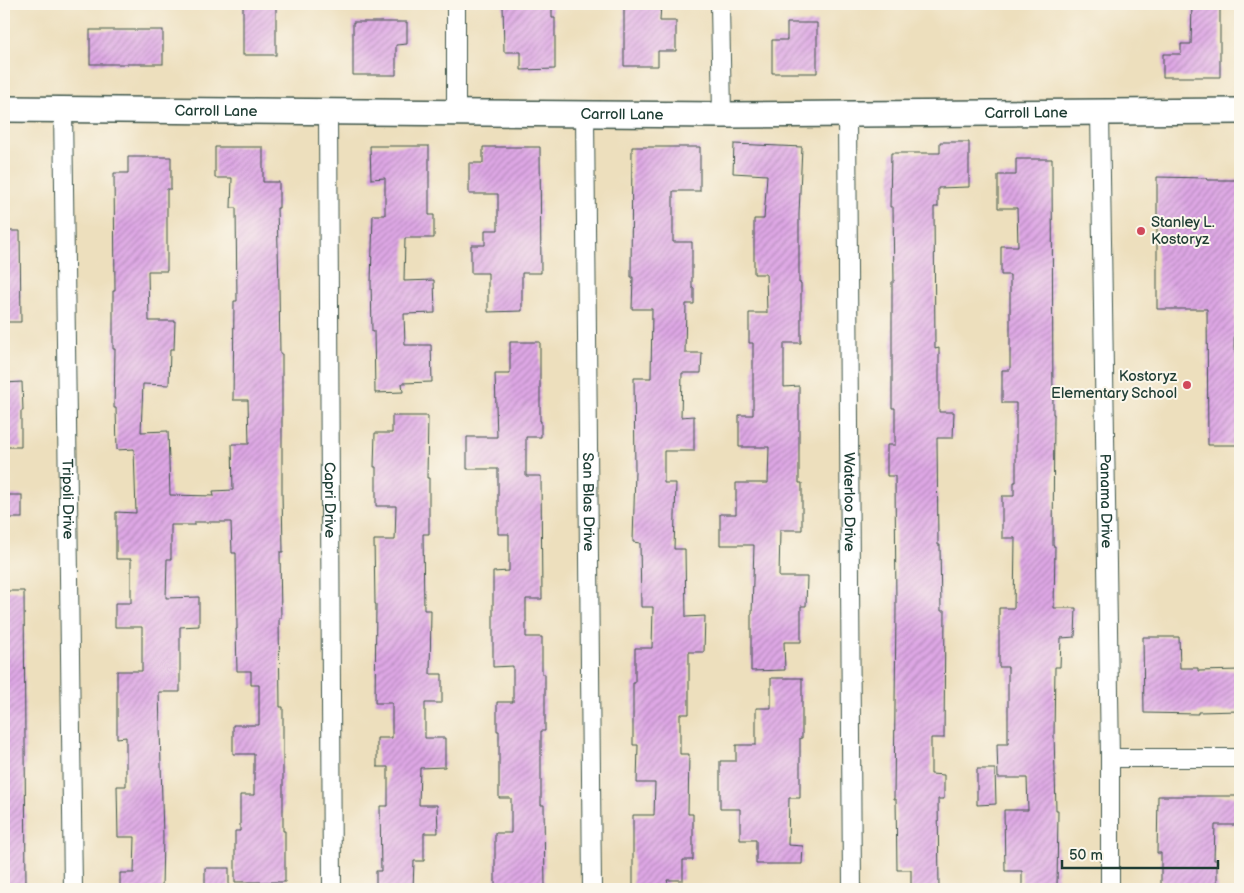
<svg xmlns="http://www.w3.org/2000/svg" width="1244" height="893" viewBox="0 0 1244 893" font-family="'Balsamiq Sans',sans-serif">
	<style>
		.building { fill: url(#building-hatch) }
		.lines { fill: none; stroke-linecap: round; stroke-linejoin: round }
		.street-casing { stroke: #3e5549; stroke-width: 20 }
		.secondary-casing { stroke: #3e5549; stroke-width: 28 }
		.street { stroke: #fff; stroke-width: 18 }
		.secondary { stroke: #fff; stroke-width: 25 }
		.poi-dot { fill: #d1495b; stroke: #fbf7ec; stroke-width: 2 }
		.labels { text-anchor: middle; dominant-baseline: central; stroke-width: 4; stroke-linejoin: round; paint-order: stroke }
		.street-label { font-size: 15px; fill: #1f3d34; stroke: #fbf7ec }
		.poi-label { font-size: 15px; fill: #1f3d34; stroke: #fbf7ec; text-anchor: start }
	</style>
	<defs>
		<pattern id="building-hatch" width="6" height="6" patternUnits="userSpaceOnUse" patternTransform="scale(1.25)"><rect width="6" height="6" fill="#dea7e5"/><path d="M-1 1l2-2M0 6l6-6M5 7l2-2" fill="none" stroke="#b389ba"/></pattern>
	</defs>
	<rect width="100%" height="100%" fill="#fbf7ec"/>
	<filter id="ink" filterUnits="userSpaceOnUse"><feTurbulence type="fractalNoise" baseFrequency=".02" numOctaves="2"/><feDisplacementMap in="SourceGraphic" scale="10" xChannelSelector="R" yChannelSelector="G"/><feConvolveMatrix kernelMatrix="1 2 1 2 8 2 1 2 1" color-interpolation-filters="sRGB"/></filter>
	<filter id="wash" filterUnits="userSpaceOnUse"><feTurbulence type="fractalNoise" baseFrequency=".0096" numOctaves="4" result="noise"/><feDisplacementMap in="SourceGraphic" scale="20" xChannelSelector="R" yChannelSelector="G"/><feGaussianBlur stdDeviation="1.12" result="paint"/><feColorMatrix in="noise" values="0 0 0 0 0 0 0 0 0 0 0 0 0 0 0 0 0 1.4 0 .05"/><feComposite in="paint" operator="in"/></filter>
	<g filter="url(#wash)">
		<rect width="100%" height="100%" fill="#eddfbd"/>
		<g id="blocks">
			<g class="building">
				<rect x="243" y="4" width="33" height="51"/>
				<path d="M503,4H552V18H555V69L521,70V52H504Z"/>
				<path d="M624,4H661L660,21H676V51H658V66H624Z"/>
				<path d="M1192,4H1220V77H1163V54H1181V44H1191Z"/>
				<path d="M353,22H407V44L396,45V75H353Z"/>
				<path d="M787,23H817V73H772V40H787Z"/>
				<rect x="90" y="30" width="73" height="34"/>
				<path d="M940,142H969V187L938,188V207H934L935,349L939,348V412H954L953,438H937L938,545H940L941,611H945L944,738H931V774L944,775V799H938L939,889H911V870H897L896,799H894L896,609L895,476H887V445H895V408H892V282H894L893,207H890L891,153H940Z"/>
				<path d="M734,144L802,147L799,214V283H801V343H784V387L799,386V483H802V530H780L779,577H807L806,606H801V642H784L785,670L751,671V614H752L754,545H720V514H736V483H768L769,447H739V415H753V343H749V313H767L766,274H754V219H764L767,175L733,173Z"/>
				<path d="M370,146H429V215H434V238H405L404,281L434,280L435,313L404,314L405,345H431L432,382L402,383L403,392L375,393L374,331H372L371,282L373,215H385V178L371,179Z"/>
				<path d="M215,147H263V182H279V208H277L279,287L280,354H282V491L283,552H280L281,618H279L280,707H283V831H285V882H235V831H240V795H254V754H233V725H259V685H251V671H237L236,629H237L236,553H232L231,522H195V525H171V559H167L166,598L199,597V626L180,627V692H159L163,836L162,889H120V873H134L135,837H118L117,786H126V737L117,738V671H142V627H115V603H131V559H116V512L136,513L134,449L117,450L116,408H114L115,349H113V291H115L114,173H128V157H171V189H167V271H148L149,321H175L174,349H170L169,385L143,384L141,432L168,431L170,495L214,496L213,491L233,490L232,444H249L248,400H233L234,301H237L236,208H231L232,178H215Z"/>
				<path d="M483,147H540L541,273H522V311L488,312V273H471V245H485V230H498V194H469V163H483Z"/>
				<path d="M632,147H700V191H673V242H692V288H694V304H686L685,353H702L701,373H682L681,417L694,416V451H664V483H676L674,549H685L686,617L705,616L704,652H689V714H680V754H689L688,814H693V860H683V880H667L670,889H633V815H654L655,783H637L638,745H633V683H635V648H652L653,607H641L640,543L633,542L635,471L634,378H651L652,309H632L633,277H631Z"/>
				<path d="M1016,159H1052L1053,414H1054L1053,546H1055L1054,608H1076L1075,637L1061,638L1060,667H1055L1054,735L1056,810H1058L1057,889H1022V871H1005L1004,810H1028L1027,778H998L997,744H1008V667H999V608H1014L1015,538H1002V496H1014V482H1016V403H1002V370H1010V275H1001V246H1018L1017,208H998V175H1016Z"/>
				<path d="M1157,177L1206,178L1207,180H1240V309H1235L1234,351H1240V445H1208L1207,309H1157Z"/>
				<path d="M4,231H20L21,322H4Z"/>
				<path d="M510,342H540V421H541V437H526V476H541L542,599H526V637H542V674H545V731H541V805H544L545,889H495V833H511V798H499V731H497V702H513V666L493,667V572L509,571V534H498V469H467V437H497L495,374H510Z"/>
				<path d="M22,382L23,411H21V447H4V383Z"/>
				<path d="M392,416H428L427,478H429V534H423L424,610H431L430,674H442V703H425V738H445V767L420,768L419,805H437L438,833H424V861H414L413,889H376V871H381L380,806H388V767H377V738H392V703H375L376,604H375L374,540H395L396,506H376V467H374L375,433H392Z"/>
				<rect x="4" y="495" width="18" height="23"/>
				<path d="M4,591H24L26,889H4Z"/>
				<path d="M1143,637H1179L1180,668H1198V671L1240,670V711L1198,712V714L1144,713Z"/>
				<path d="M771,678H802V738H800V798H789L788,845L803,846L802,864H756V840H740V809H720V761H736V745H756V708H771Z"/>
				<path d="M977,769H995L996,804L977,805Z"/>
				<path d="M1158,796H1238V825H1215L1214,860H1217V889H1161V853H1157Z"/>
				<rect x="205" y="868" width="24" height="21"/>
			</g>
		</g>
	</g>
	<g filter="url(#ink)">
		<use href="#blocks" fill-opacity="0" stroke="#3e5549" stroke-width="1"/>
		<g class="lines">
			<defs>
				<g id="street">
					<path d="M720,4L722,115"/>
					<path id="s1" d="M63,109L73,889"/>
					<path id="s2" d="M328,111L332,889"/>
					<path d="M456,112V4"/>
					<path id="s3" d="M1100,112L1110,758V889"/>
					<path id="s4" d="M585,114L592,889"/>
					<path id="s5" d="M847,114L852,889"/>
					<path d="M1110,758H1240"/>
				</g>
				<g id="secondary">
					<path id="s6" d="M4,109L722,115L1240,111"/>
				</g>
			</defs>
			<use href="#street" class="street-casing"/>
			<use href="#secondary" class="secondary-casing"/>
			<use href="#street" class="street"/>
			<use href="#secondary" class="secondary"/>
		</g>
	</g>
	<g class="poi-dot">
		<circle cx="1141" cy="231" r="5"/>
		<circle cx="1187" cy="385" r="5"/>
	</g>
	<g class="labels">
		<g class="street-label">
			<text stroke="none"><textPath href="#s6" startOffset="212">Carroll Lane</textPath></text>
			<text stroke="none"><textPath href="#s6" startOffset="1022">Carroll Lane</textPath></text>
			<text stroke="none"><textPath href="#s6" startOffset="618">Carroll Lane</textPath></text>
			<text stroke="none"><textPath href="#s1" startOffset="390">Tripoli Drive</textPath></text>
			<text stroke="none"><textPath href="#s2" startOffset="389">Capri Drive</textPath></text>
			<text stroke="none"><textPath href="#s4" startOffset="388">San Blas Drive</textPath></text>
			<text stroke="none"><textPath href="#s3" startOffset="389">Panama Drive</textPath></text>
			<text stroke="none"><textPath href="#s5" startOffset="388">Waterloo Drive</textPath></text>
		</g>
		<g class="poi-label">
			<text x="1151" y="222">Stanley L.<tspan x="1151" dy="17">Kostoryz</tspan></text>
			<text x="1177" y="376" text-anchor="end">Kostoryz<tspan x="1177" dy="17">Elementary School</tspan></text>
		</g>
	</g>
	<rect width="1244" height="893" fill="none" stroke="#fbf7ec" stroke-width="20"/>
	<path d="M1062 860v8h156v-8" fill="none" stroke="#1f3d34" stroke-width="2.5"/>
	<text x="1069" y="860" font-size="15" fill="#1f3d34" stroke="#fbf7ec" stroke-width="4" paint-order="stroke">50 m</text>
</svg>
